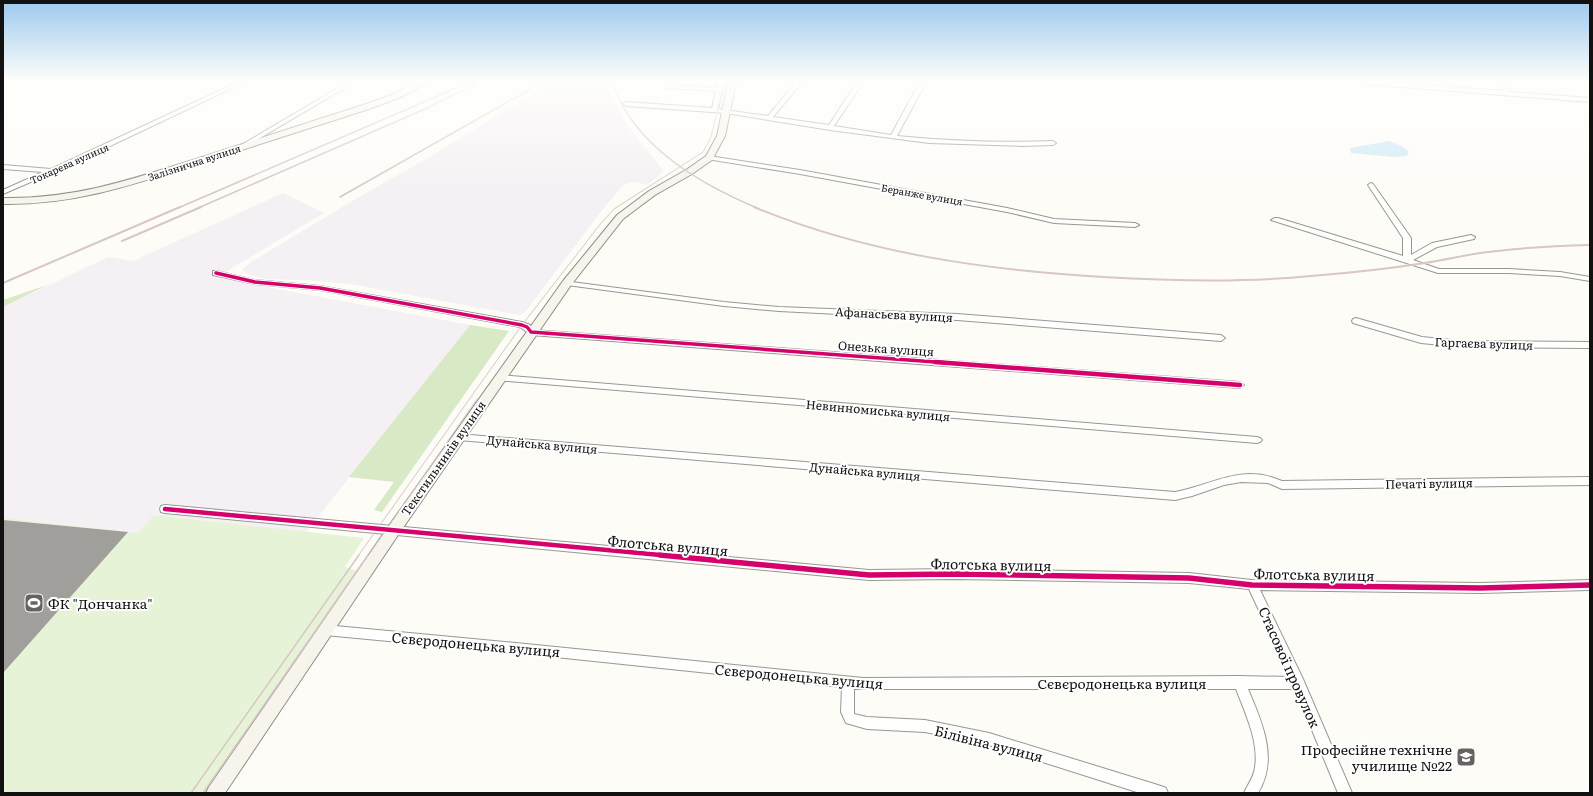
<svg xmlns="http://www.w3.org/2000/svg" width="1593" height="796" viewBox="0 0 1593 796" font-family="Literata,serif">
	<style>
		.industrial { fill: #f5f0f3 }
		.green { fill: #e7f3d7 }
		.forest { fill: #d8eac5 }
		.water { fill: #cde8f7 }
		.building { fill: #a19f9c }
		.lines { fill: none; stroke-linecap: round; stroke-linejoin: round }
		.street-casing { stroke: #979795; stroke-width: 2 }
		.secondary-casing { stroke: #8e8d8b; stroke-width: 2 }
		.street { fill: #fffffe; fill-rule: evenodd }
		.secondary { fill: #f6f4eb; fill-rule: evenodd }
		.tram-far1 { stroke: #d9c6c7; stroke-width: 1 }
		.tram { stroke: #d9c6c7; stroke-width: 1.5 }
		.rail-far1 { stroke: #d9c6c7; stroke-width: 1.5 }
		.rail { stroke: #d9c6c7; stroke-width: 2 }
		.cycleway-far2-casing { stroke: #fff; stroke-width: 5.5 }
		.cycleway-far1-casing { stroke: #fff; stroke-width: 7 }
		.cycleway-casing { stroke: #fff; stroke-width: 8 }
		.cycleway-far2 { stroke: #d6006c; stroke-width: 3.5 }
		.cycleway-far1 { stroke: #d6006c; stroke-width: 4.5 }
		.cycleway { stroke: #d6006c; stroke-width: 5.5 }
		.labels { text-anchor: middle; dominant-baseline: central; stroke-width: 4; stroke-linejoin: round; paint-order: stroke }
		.far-street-label { font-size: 10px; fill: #111; stroke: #fff }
		.street-label { font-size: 12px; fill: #111; stroke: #fff }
		.near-street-label { font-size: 14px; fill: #111; stroke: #fff }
		.near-poi-label { font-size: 14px; fill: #111; stroke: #fff; text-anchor: start }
	</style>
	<rect width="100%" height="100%" fill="#fdfcf7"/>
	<g class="industrial">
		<path d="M552,82H606L626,124L664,171L647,185L635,182L624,184L603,209L526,311L520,315L502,312L351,284L304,280L267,279L247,274L242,269L251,262L359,197L426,159Z"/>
		<path d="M283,193L324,213L227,271L220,278L470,325L306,532L155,515L138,533L3,518V307L108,257L133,261Z"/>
	</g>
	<path class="green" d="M154,515L364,538L345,567L366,573L215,793H3V518L138,533Z"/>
	<g class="forest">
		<path d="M47,285L3,307V300Z"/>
		<path d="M470,325L509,331L382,512L374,510L394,482L349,477Z"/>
	</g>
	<path class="water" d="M1389,141L1402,146L1409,152L1406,156L1395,157L1351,153L1350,148Z"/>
	<path class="building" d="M3,520L128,532L3,673Z"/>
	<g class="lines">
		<defs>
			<g id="street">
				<path d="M238,82H245L70,165L3,194V190L43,172L3,169V165L51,169Z"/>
				<path d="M348,82H355L243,148L238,147Z"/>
				<path d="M664,82H670L671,85H675L717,88L718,82H724L718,109L768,116L796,82H802L773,117L829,125L857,82H863L834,126L891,135L920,82H926L897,136C949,141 1001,143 1053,141L1056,143L1053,145L1022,146L929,143L830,130L726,113L626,106L623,104L626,102L712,108L716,91L669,88L667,87Z"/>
				<path d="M1360,82H1384L1504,91L1496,82H1502L1510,92L1590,98V102L1363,84Z"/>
				<path d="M709,156L800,170L1007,208L1054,219L1135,223L1139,225L1135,227L1054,223L1007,212L800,174L707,159V157Z"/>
				<path d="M1371,183L1373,184L1411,238V255L1432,243L1471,235L1475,237L1474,239L1437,247L1413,260L1439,269H1509L1560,272L1590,277V281L1560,276L1509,273H1438L1271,220L1275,218H1278L1403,256V238L1368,185Z"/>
				<path d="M213,271H216L255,280L320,286L522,322L530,325L533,330L1240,382L1244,385L1240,388L531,335L520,327L320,290L255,284L213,275Z"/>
				<path d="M564,281L724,302L779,307L957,314L1221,335L1225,338L1221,341L957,320L779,311L724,306L567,285H564L563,283Z"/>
				<path d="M1356,318L1422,337L1462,341L1590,342V348L1462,347L1421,343L1353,323L1352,321L1353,319Z"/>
				<path d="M499,375L1257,437L1260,438L1262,440L1260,442L1257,443L496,380L495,378L496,376Z"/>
				<path d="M458,434L1175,492C1213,485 1242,463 1282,481L1590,477V485L1282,489L1268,483L1241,482L1224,485L1192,496L1175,500L458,440L455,439L453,437L455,435Z"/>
				<path d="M165,505L869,570L955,569L1189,573L1252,580L1481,583L1590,580V590L1481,593L1260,590L1303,679L1352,793H1338L1295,689H1248C1262,722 1279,759 1258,793H1244C1248,784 1254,777 1255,767C1259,741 1245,713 1236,689H854V714L867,717L925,720L989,733L1161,786L1166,788L1168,793H1140L989,745L925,732L867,729L846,723L841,712L842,687L536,655L325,635L321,634L319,630L321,626L325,625L536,645L863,678L1239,676L1290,677L1249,589L1189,583L955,579L869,580L165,513L161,512L160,509L161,506Z"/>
			</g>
			<g id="secondary">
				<path d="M419,82H429L399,98L369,109C312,127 255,146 198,164C132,185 74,205 3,204V198C72,199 127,181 193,160C250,142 306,123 363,105L394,94Z"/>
				<path d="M728,82H736L725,136L712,160L692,174L655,195L623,219L571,285L398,535L225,793H206L209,787L388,527L563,281L617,215L649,191L686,170L706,156L717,136Z"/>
			</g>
		</defs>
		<use href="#street" class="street-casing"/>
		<use href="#secondary" class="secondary-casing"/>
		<use href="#street" class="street"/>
		<use href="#secondary" class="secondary"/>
		<g class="tram-far1">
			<path d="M358,556L522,325L602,222L614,209L703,152L711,137L724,82"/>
			<path d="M368,556L477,399"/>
		</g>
		<g class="tram">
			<path d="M191,793L359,555"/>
			<path d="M203,793L368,555"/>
		</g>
		<g class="rail-far1">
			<path d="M612,82C633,145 698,183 757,208"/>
			<path d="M340,197L543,82"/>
			<path d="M178,208L470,82"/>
			<path d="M198,208L425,109L479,82"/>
		</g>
		<g class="rail">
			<path d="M754,207C865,253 984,270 1103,277C1172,281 1242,283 1311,276C1349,273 1387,269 1425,263C1444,260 1461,256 1480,253C1516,248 1553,246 1590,245"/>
			<path d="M122,241L201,207"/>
			<path d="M3,283L180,207"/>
		</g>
		<defs>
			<path id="cycleway-far2" d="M216,273L255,282L320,288L522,325L527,327L531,332L949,363"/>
			<g id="cycleway-far1">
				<path d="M935,362L1240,385"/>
				<path d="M165,509L671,556"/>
			</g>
			<path id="cycleway" d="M660,555L869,575L955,574L1189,578L1252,585L1481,588L1590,585"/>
		</defs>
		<use href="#cycleway-far2" class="cycleway-far2-casing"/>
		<use href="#cycleway-far1" class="cycleway-far1-casing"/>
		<use href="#cycleway" class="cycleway-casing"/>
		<use href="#cycleway-far2" class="cycleway-far2"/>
		<use href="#cycleway-far1" class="cycleway-far1"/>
		<use href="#cycleway" class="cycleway"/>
	</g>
	<linearGradient id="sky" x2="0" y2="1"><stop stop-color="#9dc9ee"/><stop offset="0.42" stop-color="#fefefb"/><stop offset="1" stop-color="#fefefb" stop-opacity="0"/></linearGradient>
	<rect width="1593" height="193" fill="url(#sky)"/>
	<defs>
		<symbol id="stadium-square" viewBox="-11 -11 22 22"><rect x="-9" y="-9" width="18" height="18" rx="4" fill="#646362" stroke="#fff"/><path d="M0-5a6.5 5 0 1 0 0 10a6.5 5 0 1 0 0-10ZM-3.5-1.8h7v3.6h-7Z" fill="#fff"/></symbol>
		<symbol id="university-square" viewBox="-11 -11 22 22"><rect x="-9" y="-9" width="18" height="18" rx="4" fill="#646362" stroke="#fff"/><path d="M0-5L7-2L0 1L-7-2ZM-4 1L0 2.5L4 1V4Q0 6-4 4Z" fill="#fff"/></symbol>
	</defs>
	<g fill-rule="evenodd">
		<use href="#stadium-square" x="23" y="592" width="22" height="22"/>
		<use href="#university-square" x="1455" y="746" width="22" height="22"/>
	</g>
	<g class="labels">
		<g class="far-street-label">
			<text transform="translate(194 162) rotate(-18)">Залізнична вулиця</text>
			<text transform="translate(69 163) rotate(-24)">Токарева вулиця</text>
			<text transform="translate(922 194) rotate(10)">Беранже вулиця</text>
		</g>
		<g class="street-label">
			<text transform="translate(894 314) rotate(3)">Афанасьєва вулиця</text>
			<text transform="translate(1484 343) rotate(2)">Гаргаєва вулиця</text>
			<text transform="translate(886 348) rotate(4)">Онезька вулиця</text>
			<text transform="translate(878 410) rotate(5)">Невинномиська вулиця</text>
			<text transform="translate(542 444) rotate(5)">Дунайська вулиця</text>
			<text transform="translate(443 458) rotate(-55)">Текстильників вулиця</text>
			<text transform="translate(865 471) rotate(5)">Дунайська вулиця</text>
			<text transform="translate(1429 483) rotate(-1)">Печаті вулиця</text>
		</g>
		<g class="near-street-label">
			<text transform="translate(668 545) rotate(5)">Флотська вулиця</text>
			<text transform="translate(991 564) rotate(1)">Флотська вулиця</text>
			<text transform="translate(1314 574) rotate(1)">Флотська вулиця</text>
			<text transform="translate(476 644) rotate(5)">Сєвєродонецька вулиця</text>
			<text transform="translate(1290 667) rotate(66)">Стасової провулок</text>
			<text transform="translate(799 676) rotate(5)">Сєвєродонецька вулиця</text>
			<text x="1122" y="683">Сєвєродонецька вулиця</text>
			<text transform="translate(989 743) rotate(14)">Білівіна вулиця</text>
		</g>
		<g class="near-poi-label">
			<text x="48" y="603">ФК "Дончанка"</text>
			<text x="1452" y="749" text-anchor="end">Професійне технічне<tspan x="1452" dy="16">училище №22</tspan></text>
		</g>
	</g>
	<rect width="1593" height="796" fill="none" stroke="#111111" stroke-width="8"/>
</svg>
